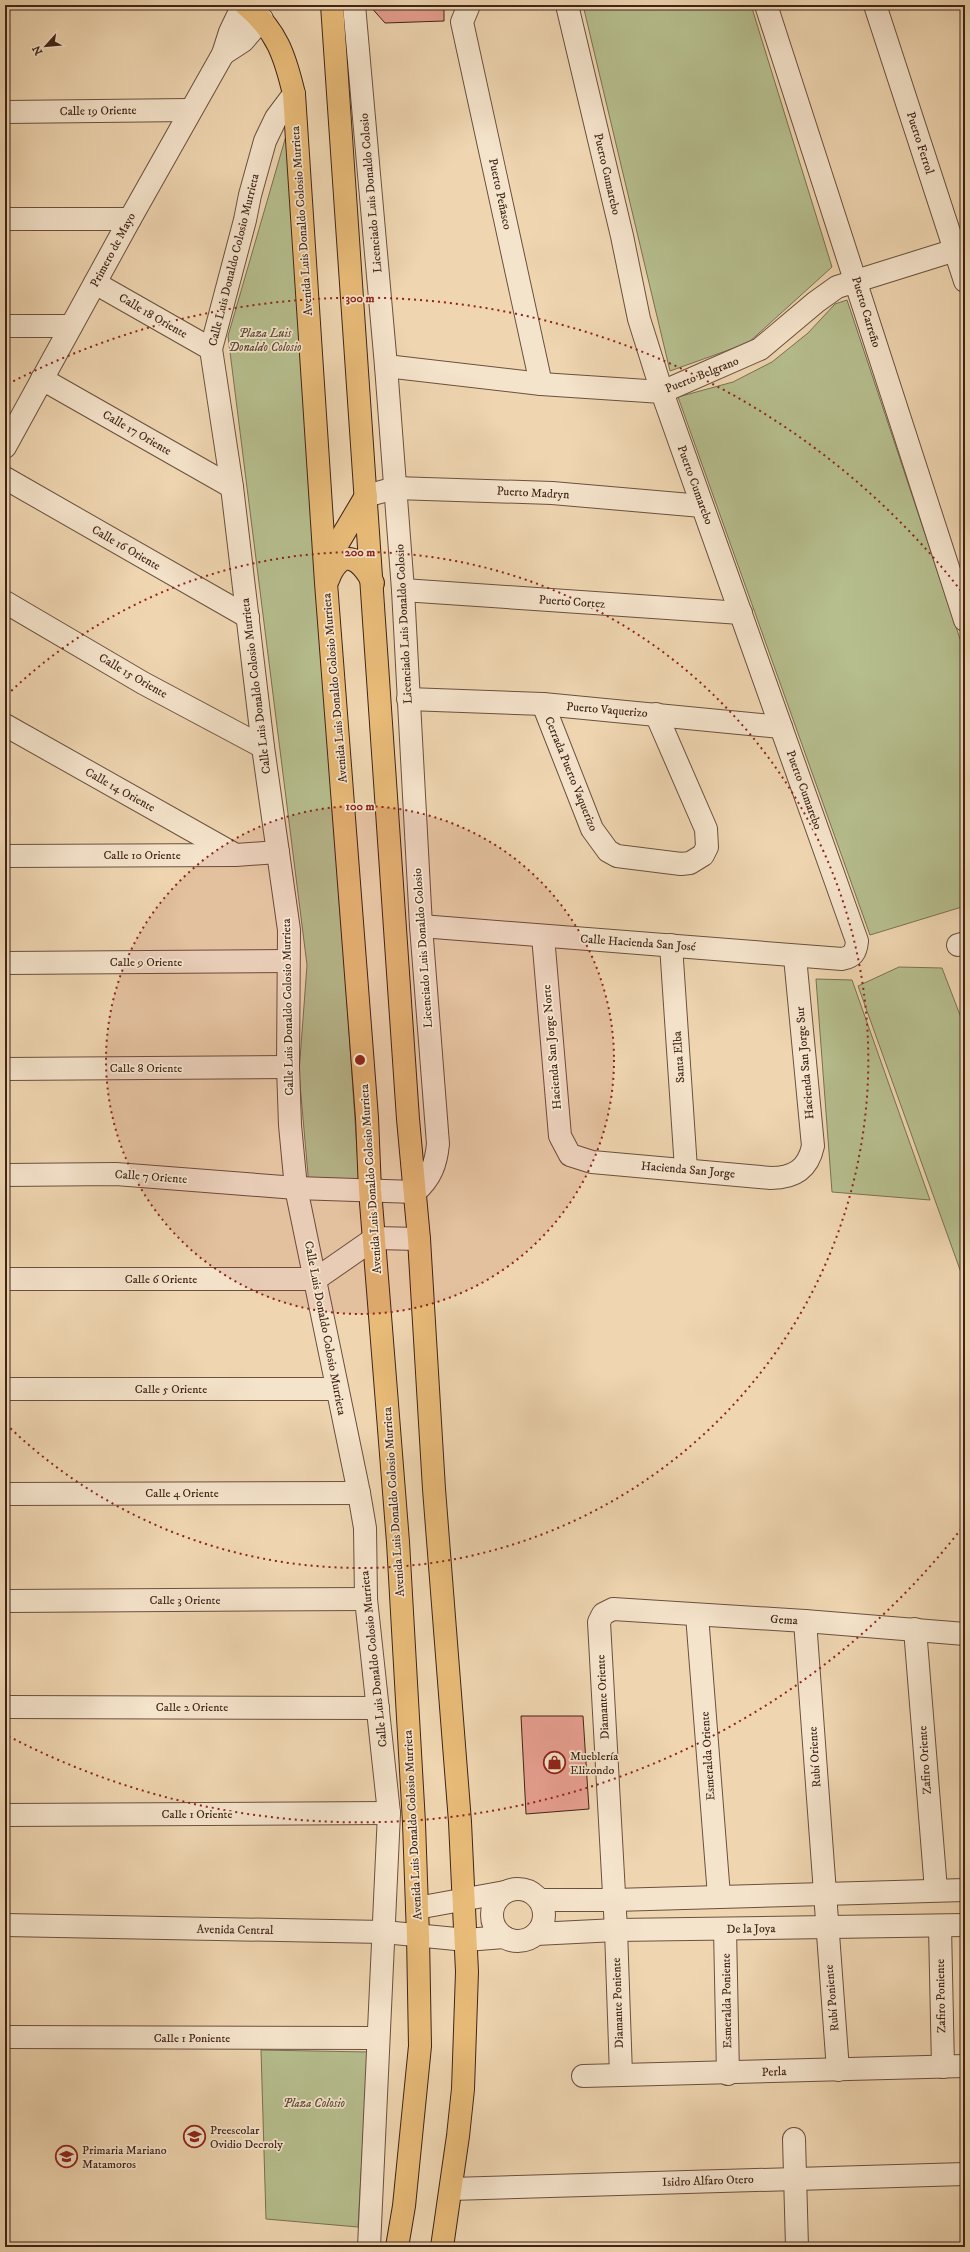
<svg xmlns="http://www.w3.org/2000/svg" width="970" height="2252" viewBox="0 0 970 2252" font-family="'IM FELL DW Pica',serif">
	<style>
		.green { fill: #b6be8e; stroke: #7a7153 }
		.building { fill: #e69e8f; stroke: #3f2418 }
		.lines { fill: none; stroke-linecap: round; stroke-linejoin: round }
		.minor-casing { stroke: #6b503e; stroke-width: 24 }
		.major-casing { stroke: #3f2418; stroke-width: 24 }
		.minor { stroke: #f5e4cc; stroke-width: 22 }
		.major { stroke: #e8bb78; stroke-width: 22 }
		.ring { fill: none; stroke: #8f2418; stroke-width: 2; stroke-dasharray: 2 4 }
		.labels { text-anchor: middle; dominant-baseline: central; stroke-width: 3.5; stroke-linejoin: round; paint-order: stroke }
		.street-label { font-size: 12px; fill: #3f2418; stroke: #f5e4cc }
		.park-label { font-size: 12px; font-style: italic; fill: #5d4a36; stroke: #f5e4cc }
		.poi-label { font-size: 12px; fill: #3f2418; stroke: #f5e4cc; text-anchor: start }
		.centre { fill: #8f2418; stroke: #f5e4cc; stroke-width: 2 }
		.ring-label { font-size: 12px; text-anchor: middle; font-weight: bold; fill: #8f2418; stroke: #f5e4cc; stroke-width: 3.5; stroke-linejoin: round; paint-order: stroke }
	</style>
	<rect width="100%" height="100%" fill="#efd6b1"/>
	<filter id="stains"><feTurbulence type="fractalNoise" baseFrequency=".005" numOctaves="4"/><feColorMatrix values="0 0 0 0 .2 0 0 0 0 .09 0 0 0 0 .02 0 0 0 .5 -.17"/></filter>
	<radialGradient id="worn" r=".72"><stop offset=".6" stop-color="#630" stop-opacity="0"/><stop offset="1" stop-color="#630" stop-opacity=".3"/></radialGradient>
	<g class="green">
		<path d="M583,5H751L832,267L748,343L670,371Z"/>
		<path d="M288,129L359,1179L309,1186L299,1073L307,965L228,336Z"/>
		<path d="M847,300L965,654V906L870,935L678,397L733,382L772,362L808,333L835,304Z"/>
		<path d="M899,967L942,968L965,1028V1278H963L858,986Z"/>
		<path d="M816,979L852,980L930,1200L832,1192Z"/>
		<path d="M261,2050L368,2052L358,2227L266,2219Z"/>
	</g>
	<g class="building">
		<path d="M369,5H444V21L385,23Z"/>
		<path d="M521,1716H583L589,1809L526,1814Z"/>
	</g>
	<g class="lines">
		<defs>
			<g id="minor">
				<path d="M469,5L462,22L541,384"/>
				<path d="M766,5L965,620"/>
				<path d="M875,5L965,281"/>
				<path d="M223,54L243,41L262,19"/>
				<path d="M294,94L276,118L265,141L250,195L245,220L211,349L232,487L263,747L289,930L288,1067L290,1125L296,1188L359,1493L365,1528L366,1599L389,1813L369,2247"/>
				<path d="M5,112L190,110"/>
				<path d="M5,219H130"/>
				<path d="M95,283L211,349"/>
				<path d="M5,326H71"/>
				<path d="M386,366L541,384L662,392L760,349L816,302L837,287L965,247"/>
				<path d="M42,379L232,487"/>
				<path d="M5,447L130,219L223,54L230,32L243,5"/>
				<path d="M5,478L248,617"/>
				<path d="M366,496L395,488L552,493L702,506"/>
				<path d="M403,590L741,613"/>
				<path d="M5,602L143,683L263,747"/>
				<path d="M408,699L543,704L781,727"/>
				<path d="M543,704L592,829L608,851L617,856L681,864L690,863L703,855L707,847L706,829L656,714"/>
				<path d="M5,725L234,854"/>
				<path d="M5,856L236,855L278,852"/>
				<path d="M421,926L842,959C853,957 856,952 857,941L662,392L639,319L622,236L567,5"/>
				<path d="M543,936L560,1136L570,1155L592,1162L771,1178C794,1178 808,1169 813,1146L795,957"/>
				<path d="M671,945L686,1169"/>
				<path d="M958,945L965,943"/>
				<path d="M5,963L287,961"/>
				<path d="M5,1069L288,1067"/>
				<path d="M5,1175L116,1174L296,1188L415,1192C431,1178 436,1164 438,1144L421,926L403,590L386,366L354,5"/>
				<path d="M5,1279H316L375,1238L419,1239"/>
				<path d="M5,1389H337"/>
				<path d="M5,1494L359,1493"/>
				<path d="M5,1601L366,1599"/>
				<path d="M697,1615L719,1896"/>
				<path d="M805,1621L838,2070"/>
				<path d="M915,1629L936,1890"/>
				<path d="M5,1707L378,1708"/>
				<path d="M5,1815L389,1813"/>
				<circle cx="518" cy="1915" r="26"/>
				<path d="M540,1900H614L965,1890"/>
				<path d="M417,1908L505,1892"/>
				<path d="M5,1925L384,1932L466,1940L504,1937"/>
				<path d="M940,1926L943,2067"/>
				<path d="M725,1929L728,2074"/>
				<path d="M536,1934L616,1930L965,1925"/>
				<path d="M5,2037L378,2038"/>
				<path d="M621,2075L616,1930L599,1622L603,1614L613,1609L805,1621L965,1634"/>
				<path d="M583,2076L965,2066"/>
				<path d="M794,2139L797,2247"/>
				<path d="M451,2189L965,2174"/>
			</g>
			<g id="major">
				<path d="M246,5C277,31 285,56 294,94L326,583L367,1118L370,1190L398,1542L414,1823L418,1936L420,2046L404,2206L397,2247"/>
				<path d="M332,5L408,1119L419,1239L434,1489L460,1822L467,1972L463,2089L458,2136L442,2247"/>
				<path d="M325,565L366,496"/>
				<path d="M328,580C340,547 360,556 373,583"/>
			</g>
		</defs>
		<use href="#minor" class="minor-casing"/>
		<use href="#major" class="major-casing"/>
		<use href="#minor" class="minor"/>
		<use href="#major" class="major"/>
	</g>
	<circle cx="360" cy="1060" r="254" fill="#8f2418" fill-opacity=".12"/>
	<g class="ring">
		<circle cx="360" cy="1060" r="254"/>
		<path d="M7 695A508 508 0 1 1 7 1425"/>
		<path d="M965 1524A762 762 0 0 1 8 1736M8 384A762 762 0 0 1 965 596"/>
	</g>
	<defs>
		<symbol id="shop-ring" viewBox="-11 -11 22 22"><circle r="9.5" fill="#f5e4cc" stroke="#8f2418" stroke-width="1.5"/><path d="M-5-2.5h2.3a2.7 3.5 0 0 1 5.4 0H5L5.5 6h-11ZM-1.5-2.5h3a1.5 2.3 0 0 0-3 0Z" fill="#8f2418"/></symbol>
		<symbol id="school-ring" viewBox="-11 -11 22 22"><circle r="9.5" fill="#f5e4cc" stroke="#8f2418" stroke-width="1.5"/><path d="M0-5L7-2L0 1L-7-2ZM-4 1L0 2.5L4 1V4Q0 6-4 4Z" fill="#8f2418"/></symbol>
	</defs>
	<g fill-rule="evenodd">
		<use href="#shop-ring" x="542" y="1750" width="25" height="25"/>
		<use href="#school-ring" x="182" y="2124" width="25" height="25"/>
		<use href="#school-ring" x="54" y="2144" width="25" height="25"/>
	</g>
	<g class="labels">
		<g class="street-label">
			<text transform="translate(98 111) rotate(-1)">Calle 19 Oriente</text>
			<text transform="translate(920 143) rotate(72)">Puerto Ferrol</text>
			<text transform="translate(607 174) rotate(77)">Puerto Cumarebo</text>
			<text transform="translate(371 193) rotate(-95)">Licenciado Luis Donaldo Colosio</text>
			<text transform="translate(500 194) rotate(78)">Puerto Peñasco</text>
			<text transform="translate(302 221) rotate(-94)">Avenida Luis Donaldo Colosio Murrieta</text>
			<text transform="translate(113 250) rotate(-62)">Primero de Mayo</text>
			<text transform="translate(234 260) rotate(-76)">Calle Luis Donaldo Colosio Murrieta</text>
			<text transform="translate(866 312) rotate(73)">Puerto Carreño</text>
			<text transform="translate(153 316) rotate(30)">Calle 18 Oriente</text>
			<text transform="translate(702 375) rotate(-22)">Puerto Belgrano</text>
			<text transform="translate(137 433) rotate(30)">Calle 17 Oriente</text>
			<text transform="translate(695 485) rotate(70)">Puerto Cumarebo</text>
			<text transform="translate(533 493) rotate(3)">Puerto Madryn</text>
			<text transform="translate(126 548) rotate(30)">Calle 16 Oriente</text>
			<text transform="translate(572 602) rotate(4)">Puerto Cortez</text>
			<text transform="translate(404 624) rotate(-93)">Licenciado Luis Donaldo Colosio</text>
			<text transform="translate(133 676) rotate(30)">Calle 15 Oriente</text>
			<text transform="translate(256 686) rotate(-97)">Calle Luis Donaldo Colosio Murrieta</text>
			<text transform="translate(335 688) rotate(-95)">Avenida Luis Donaldo Colosio Murrieta</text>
			<text transform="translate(607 710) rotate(5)">Puerto Vaquerizo</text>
			<text transform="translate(571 774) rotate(68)">Cerrada Puerto Vaquerizo</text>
			<text transform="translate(120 790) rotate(29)">Calle 14 Oriente</text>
			<text transform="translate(804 790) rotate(70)">Puerto Cumarebo</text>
			<text x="142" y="855">Calle 10 Oriente</text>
			<text transform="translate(638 943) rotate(4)">Calle Hacienda San José</text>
			<text transform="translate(423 948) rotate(-94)">Licenciado Luis Donaldo Colosio</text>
			<text x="146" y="962">Calle 9 Oriente</text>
			<text transform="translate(288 1007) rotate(-91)">Calle Luis Donaldo Colosio Murrieta</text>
			<text transform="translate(552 1047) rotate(-95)">Hacienda San Jorge Norte</text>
			<text transform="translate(679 1057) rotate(-94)">Santa Elba</text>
			<text transform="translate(805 1063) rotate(-95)">Hacienda San Jorge Sur</text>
			<text x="146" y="1068">Calle 8 Oriente</text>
			<text transform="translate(688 1170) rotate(5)">Hacienda San Jorge</text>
			<text transform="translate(151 1177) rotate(4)">Calle 7 Oriente</text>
			<text transform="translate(371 1179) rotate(-94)">Avenida Luis Donaldo Colosio Murrieta</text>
			<text x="161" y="1279">Calle 6 Oriente</text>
			<text transform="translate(325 1328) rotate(79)">Calle Luis Donaldo Colosio Murrieta</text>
			<text x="171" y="1389">Calle 5 Oriente</text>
			<text x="182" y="1493">Calle 4 Oriente</text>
			<text transform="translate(394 1502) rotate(-94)">Avenida Luis Donaldo Colosio Murrieta</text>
			<text x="185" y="1600">Calle 3 Oriente</text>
			<text transform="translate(784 1620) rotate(3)">Gema</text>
			<text transform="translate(374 1659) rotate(-96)">Calle Luis Donaldo Colosio Murrieta</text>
			<text transform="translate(603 1697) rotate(-93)">Diamante Oriente</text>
			<text x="192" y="1707">Calle 2 Oriente</text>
			<text transform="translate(708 1756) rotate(-94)">Esmeralda Oriente</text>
			<text transform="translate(815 1757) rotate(-94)">Rubí Oriente</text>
			<text transform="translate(925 1760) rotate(-94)">Zafiro Oriente</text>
			<text x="197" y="1814">Calle 1 Oriente</text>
			<text transform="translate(413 1825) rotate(-93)">Avenida Luis Donaldo Colosio Murrieta</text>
			<text transform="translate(751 1929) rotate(-1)">De la Joya</text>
			<text transform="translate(235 1930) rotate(1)">Avenida Central</text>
			<text transform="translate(941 1996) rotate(-91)">Zafiro Poniente</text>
			<text transform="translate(832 1998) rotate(-95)">Rubí Poniente</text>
			<text transform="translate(727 2001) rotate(-91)">Esmeralda Poniente</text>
			<text transform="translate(618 2003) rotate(-92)">Diamante Poniente</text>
			<text x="192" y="2038">Calle 1 Poniente</text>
			<text transform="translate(774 2072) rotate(-2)">Perla</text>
			<text transform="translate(708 2181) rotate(-2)">Isidro Alfaro Otero</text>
		</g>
		<g class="park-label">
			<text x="265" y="333">Plaza Luis<tspan x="265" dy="14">Donaldo Colosio</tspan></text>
			<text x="314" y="2103">Plaza Colosio</text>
		</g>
		<g class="poi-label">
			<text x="570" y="1756">Mueblería<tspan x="570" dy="14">Elizondo</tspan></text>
			<text x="210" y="2130">Preescolar<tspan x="210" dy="14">Ovidio Decroly</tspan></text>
			<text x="82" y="2150">Primaria Mariano<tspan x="82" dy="14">Matamoros</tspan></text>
		</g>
	</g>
	<circle cx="360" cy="1060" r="6" class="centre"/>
	<g class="ring-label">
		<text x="360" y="302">300 m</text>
		<text x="360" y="556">200 m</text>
		<text x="360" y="810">100 m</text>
	</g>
	<rect width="970" height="2252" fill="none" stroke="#efd6b1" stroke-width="20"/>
	<rect x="6" y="6" width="958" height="2240" fill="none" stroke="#3f2418" stroke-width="2"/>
	<rect x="10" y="10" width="950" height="2232" fill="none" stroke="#3f2418"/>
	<g transform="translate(46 46) rotate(243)" stroke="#f5e4cc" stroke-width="3" paint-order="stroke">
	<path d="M0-3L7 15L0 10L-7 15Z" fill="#3f2418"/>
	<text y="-6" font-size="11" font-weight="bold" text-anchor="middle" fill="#3f2418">N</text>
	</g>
	<rect width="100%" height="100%" filter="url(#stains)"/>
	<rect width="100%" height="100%" fill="url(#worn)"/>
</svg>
